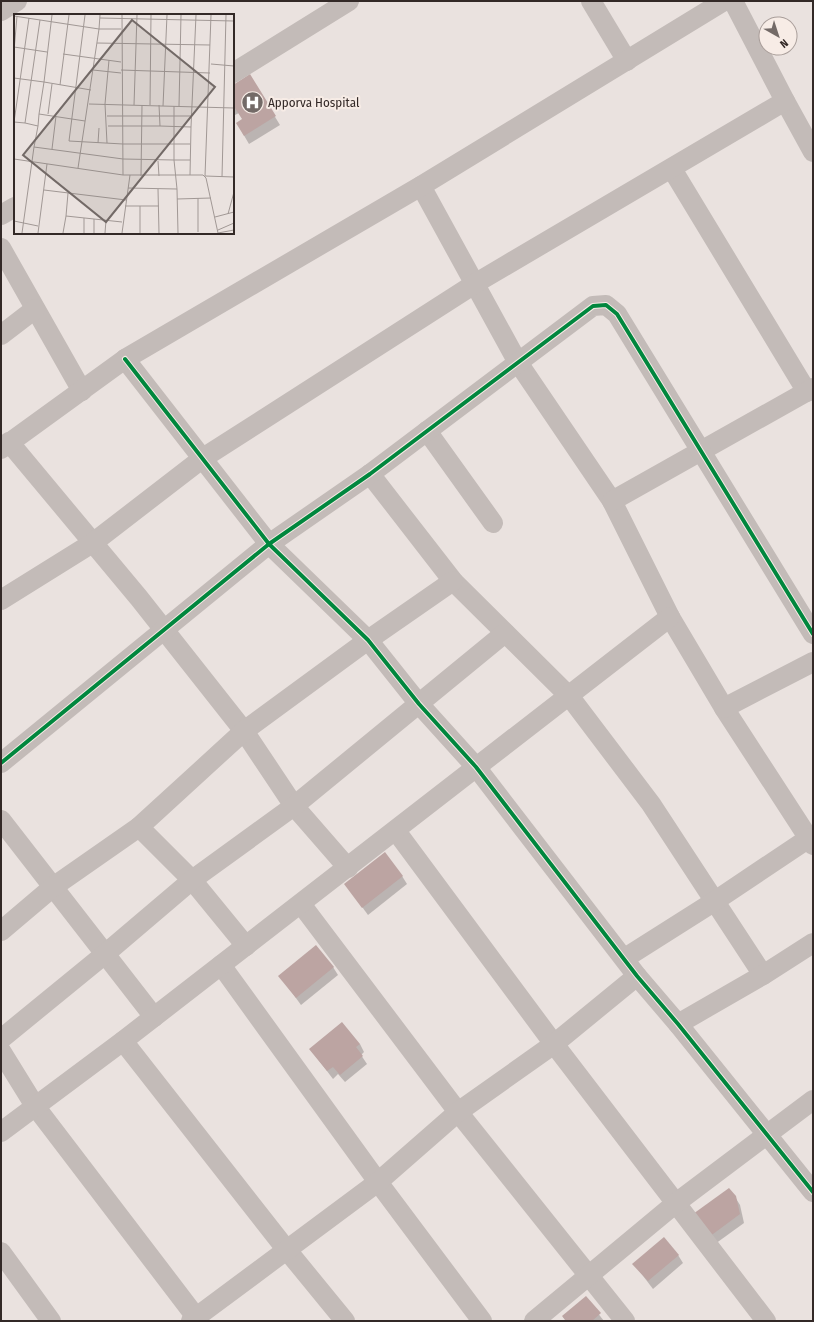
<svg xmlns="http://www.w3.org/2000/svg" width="814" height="1322" viewBox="0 0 814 1322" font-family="'Fira Sans Condensed',sans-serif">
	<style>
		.shadow { fill: #0003 }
		.building { fill: #bca4a2 }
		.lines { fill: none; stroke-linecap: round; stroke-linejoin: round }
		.minor { stroke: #c3bbb8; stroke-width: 20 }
		.cycleway-casing { stroke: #f7ece6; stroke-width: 6 }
		.cycleway { stroke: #00873e; stroke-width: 4 }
		.labels { text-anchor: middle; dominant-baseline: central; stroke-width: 4; stroke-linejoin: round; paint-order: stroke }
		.poi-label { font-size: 13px; fill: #332927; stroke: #f7ece6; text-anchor: start }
		.inset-road { fill: none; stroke: #a19895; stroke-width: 1 }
		.view { fill: #736a67; fill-opacity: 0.15; stroke: #736a67; stroke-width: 2 }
		.inset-edge { fill: none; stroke: #332927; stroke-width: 2 }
	</style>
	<rect width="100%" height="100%" fill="#eae2df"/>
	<g class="shadow">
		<path d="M250,76L280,125L249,144L242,132L243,120L239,113L233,116V87Z"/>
		<path d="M402,876L407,884L368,915L346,885Z"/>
		<path d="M333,967L338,975L301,1005L280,976Z"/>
		<path d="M360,1044L364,1052L361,1055L367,1064L345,1082L338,1074L333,1079L311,1050Z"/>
		<path d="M735,1197L740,1205L744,1223L715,1244L699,1223Z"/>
		<path d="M678,1255L683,1263L653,1289L634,1264Z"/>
		<path d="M586,1298L604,1321H566L563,1317Z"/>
	</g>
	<g class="building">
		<path d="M250,74L276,116L244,136L236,123L242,119L233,105V85Z"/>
		<path d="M385,852L403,876L362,908L344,884Z"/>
		<path d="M316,945L334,967L296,998L278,976Z"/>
		<path d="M342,1022L360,1044L356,1047L363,1056L340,1075L333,1067L327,1071L309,1049Z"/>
		<path d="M729,1188L736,1196L740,1214L709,1237L693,1214Z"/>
		<path d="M664,1237L679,1255L648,1281L632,1264Z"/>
		<path d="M586,1296L601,1313L592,1321H566L562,1316Z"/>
	</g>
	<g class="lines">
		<g class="minor">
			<path d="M591,1L627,61"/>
			<path d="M1,11L17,1"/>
			<path d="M233,73L349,1"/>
			<path d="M785,101L813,152"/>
			<path d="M672,169L807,392"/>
			<path d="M421,186L517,361L612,501L670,617L724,708L813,845"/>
			<path d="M1,215L15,207"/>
			<path d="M1,248L82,391"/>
			<path d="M1,335L35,309"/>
			<path d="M125,359L269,544L368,640L419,704L476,767L637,976L678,1024L813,1192"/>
			<path d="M427,431L493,523"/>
			<path d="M9,442L139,598L244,731L294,806L348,868"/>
			<path d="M1,449L125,359L421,186L724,1"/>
			<path d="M370,474L453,581L570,697L651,804L763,975"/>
			<path d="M612,501L813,388"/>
			<path d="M1,600L94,542L203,458L476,283L785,101L733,1"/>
			<path d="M724,708L813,662"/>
			<path d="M1,763L269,544L370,474L593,306L606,305L617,314L813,634"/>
			<path d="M1,820L154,1017"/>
			<path d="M139,827L244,731L368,640L453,581"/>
			<path d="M396,831L554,1044L766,1321"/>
			<path d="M301,904L458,1112L625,1321"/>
			<path d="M1,931L53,887L139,827L192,880L246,946"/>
			<path d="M625,958L715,901L809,838"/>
			<path d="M221,965L378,1182L482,1321"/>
			<path d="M678,1024L763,975L813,943"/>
			<path d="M1,1039L105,954L192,880L294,806L505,633"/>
			<path d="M123,1041L286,1249L345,1321"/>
			<path d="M1,1051L35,1106L199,1321"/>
			<path d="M1,1132L123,1041L670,617"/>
			<path d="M1,1252L51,1321"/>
			<path d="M191,1321L378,1182L458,1112L554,1044L637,976"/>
			<path d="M534,1321L676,1203L813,1100"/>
		</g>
		<defs>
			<g id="cycleway">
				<path d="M125,359L269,544L368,640L419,704L476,767L637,976L678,1024L813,1192"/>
				<path d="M1,763L269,544L370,474L593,306L606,305L617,314L813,634"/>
			</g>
		</defs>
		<use href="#cycleway" class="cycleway-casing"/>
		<use href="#cycleway" class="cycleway"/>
	</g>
	<defs>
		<symbol id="hospital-disc" viewBox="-11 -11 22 22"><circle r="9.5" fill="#736a67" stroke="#f7ece6"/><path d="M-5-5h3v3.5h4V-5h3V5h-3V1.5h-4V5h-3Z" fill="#fff"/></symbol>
	</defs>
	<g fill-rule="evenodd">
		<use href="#hospital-disc" x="240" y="90" width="25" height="25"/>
	</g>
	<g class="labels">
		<g class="poi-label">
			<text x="268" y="102">Apporva Hospital</text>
		</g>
	</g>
	<g transform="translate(14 14)">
		<rect width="220" height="220" fill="#eae2df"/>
		<path class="inset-road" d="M71,1L55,127L109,130H176M108,1L109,161M197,1L191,162L220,163M0,2L85,15L86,1M86,4L220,7M83,29L196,31M0,33L33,38M0,37L3,2M49,40L107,48M197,50L220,52M79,56L107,59M107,56L196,59M0,64L30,68L38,1M46,71L55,1M75,90L220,94M120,91L123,1M136,91L137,1M145,91L146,112L177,113L182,1M149,92L153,1M160,92V146H176M165,92L167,1M25,100L30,68L77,76M34,100L38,70M93,102H178M0,108L11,109L26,6M0,108L15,4M11,109L24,112L25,100L71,107M94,112H146M84,129L85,114M93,129L91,90L95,46M20,133L24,112M38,135L42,102M0,145L109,161H189L192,164L204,219M144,147L145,162M64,154L85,15H107M176,161L177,113M127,162L128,91M208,163L212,1M144,175L145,219M163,175L164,219M30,176L112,186M54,179L52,202L108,208M163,185L197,184M111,192H145M126,192V219M214,200L220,178M201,203L220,198M70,204V219M80,205V219M0,207L24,212M204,216L220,209M184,218V184M8,219L20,133L109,145L160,146L163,175L114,174M24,219L33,150M49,219L52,202M91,219L92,206M108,219L116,161M204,219L220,216"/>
		<path class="view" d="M118,6L201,73L92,208L9,141Z"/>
		<rect width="220" height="220" class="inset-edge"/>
	</g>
	<rect width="814" height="1322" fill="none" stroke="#332927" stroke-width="4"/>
	<g transform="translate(778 36) rotate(141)"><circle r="19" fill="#f7ece6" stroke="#a99e9a"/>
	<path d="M0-3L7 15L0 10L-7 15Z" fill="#736a67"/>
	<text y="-6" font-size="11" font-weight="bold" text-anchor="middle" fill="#332927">N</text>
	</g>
</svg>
